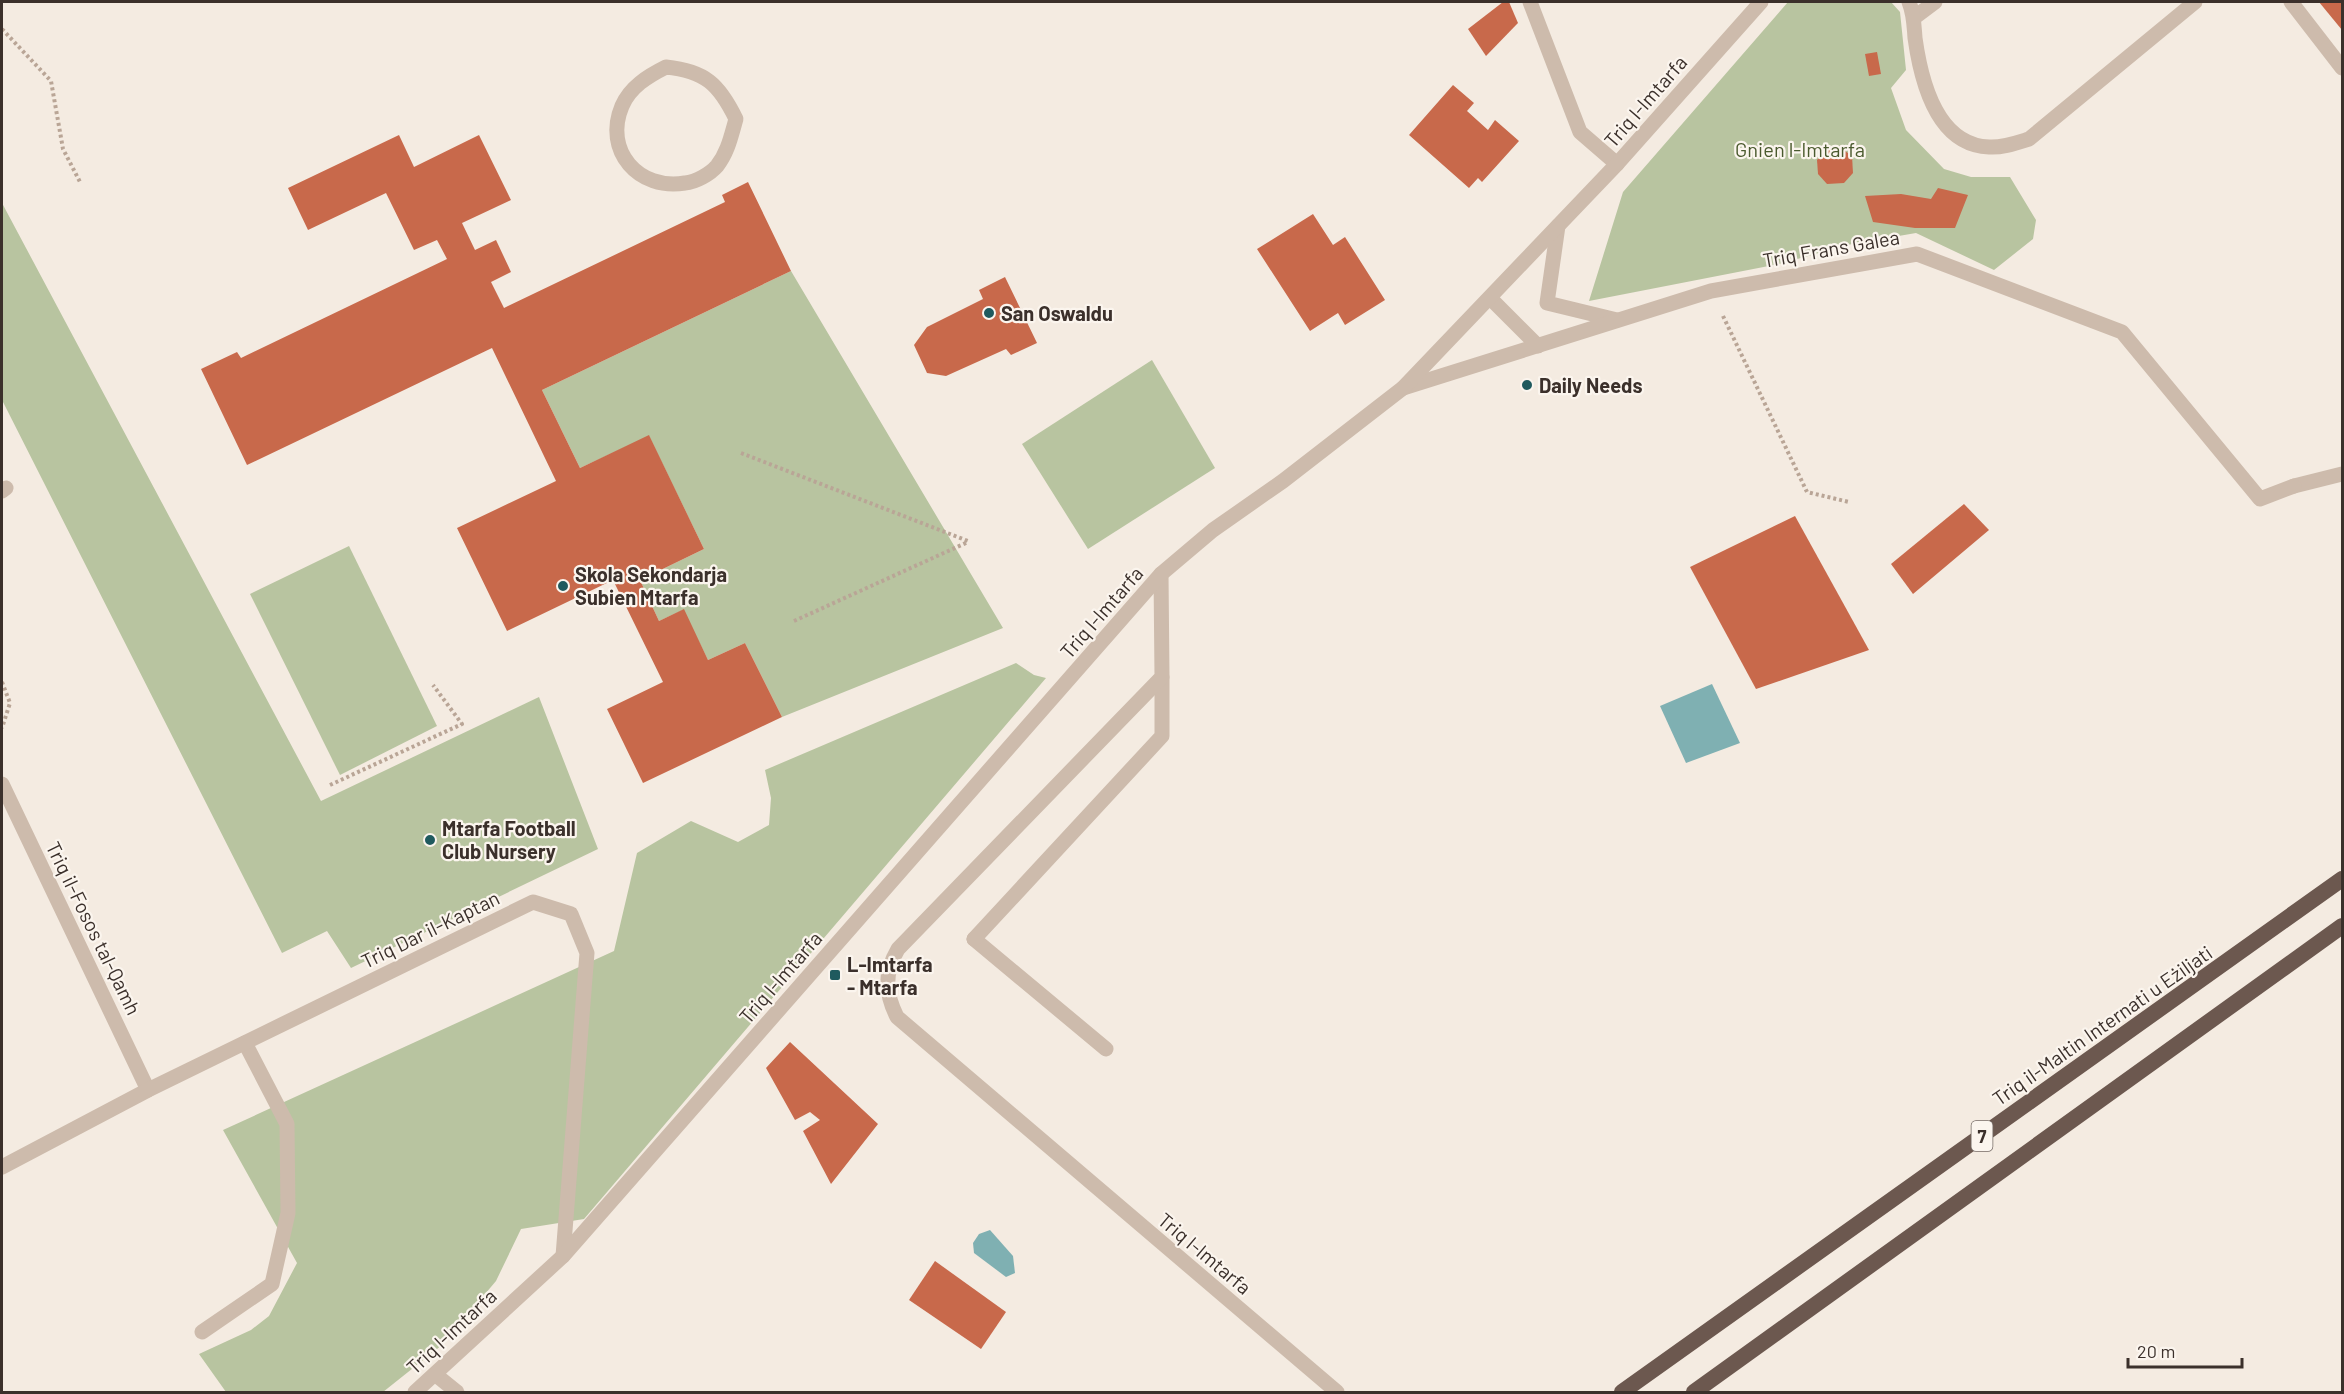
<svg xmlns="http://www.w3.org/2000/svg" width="2344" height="1394" viewBox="0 0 2344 1394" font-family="Barlow,sans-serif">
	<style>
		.green { fill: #b8c4a0 }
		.water { fill: #7fb0b2 }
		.building { fill: #c8694b }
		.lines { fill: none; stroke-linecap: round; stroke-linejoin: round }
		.path { stroke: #b9a596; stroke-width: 4; stroke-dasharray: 3 3; stroke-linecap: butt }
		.service { stroke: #cdbbac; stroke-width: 15 }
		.pedestrian { stroke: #cdbbac; stroke-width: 15 }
		.minor { stroke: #cdbbac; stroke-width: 15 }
		.tertiary { stroke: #cdbbac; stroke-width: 15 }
		.trunk { stroke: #6c584f; stroke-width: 16 }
		.poi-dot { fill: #1f5a5e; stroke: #fbf5ee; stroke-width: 2 }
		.labels { text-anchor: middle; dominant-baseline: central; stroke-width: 4.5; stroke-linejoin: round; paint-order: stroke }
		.shield { fill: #fbf5ee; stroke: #756b66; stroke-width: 1.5 }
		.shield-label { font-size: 18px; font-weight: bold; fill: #3b302b }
		.street-label { font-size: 20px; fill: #3b302b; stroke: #fbf5ee }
		.park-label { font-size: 20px; fill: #4a5a2e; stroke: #fbf5ee }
		.poi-label { font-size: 20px; font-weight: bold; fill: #3b302b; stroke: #fbf5ee; text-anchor: start }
	</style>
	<rect width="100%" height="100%" fill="#f4ebe1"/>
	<g class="green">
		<path d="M1788,2H1891L1900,12L1906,70L1891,88L1906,130L1944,169L1971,177H2010L2036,220L2033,239L1994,270L1916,233L1852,244L1779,264L1589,301L1623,192Z"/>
		<path d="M2,203L321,801L539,697L598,849L351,968L327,931L282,953L2,400Z"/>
		<path d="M791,271L1003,628L782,717L745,643L708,660L683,610L659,621L640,580L704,549L649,436L580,468L542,390Z"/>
		<path d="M1152,360L1215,468L1088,549L1022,444Z"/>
		<path d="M349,546L437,726L340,775L250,594Z"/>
		<path d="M1016,663L1034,675L1046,678L584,1219L521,1229L496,1281L442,1345L383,1392H226L199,1354L251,1330L269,1316L297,1263L223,1130L614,951L637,853L691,821L738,842L769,825L771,798L765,770Z"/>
	</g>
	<g class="water">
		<path d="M1712,684L1740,743L1686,763L1660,706Z"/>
		<path d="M990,1230L1013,1256L1015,1273L1006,1277L974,1253L973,1243L979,1234Z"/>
	</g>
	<g class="building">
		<path d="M1503,2H1509L1518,23L1486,56L1468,29Z"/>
		<path d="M2319,2H2342V30Z"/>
		<path d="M1877,52L1881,74L1869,76L1865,54Z"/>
		<path d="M1453,85L1474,103L1467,111L1488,130L1495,120L1519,141L1482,182L1478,178L1469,188L1409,135Z"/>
		<path d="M399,135L414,167L479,135L511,200L462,223L475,250L496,240L511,272L491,282L504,308L725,202L722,195L748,182L791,271L542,390L580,468L649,435L704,549L640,580L659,621L684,609L708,660L745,643L782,717L643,783L607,709L663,682L613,580L507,631L457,528L556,481L492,348L247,465L201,369L237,352L241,358L447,259L437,240L414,250L386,193L308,230L288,188Z"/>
		<path d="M1841,148L1852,156L1853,173L1844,183L1827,184L1818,174L1817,160L1825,150Z"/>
		<path d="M1938,188L1968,195L1955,228H1915L1873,222L1865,196L1901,194L1931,199Z"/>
		<path d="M1313,214L1333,245L1345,237L1385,300L1345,325L1338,313L1310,331L1257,249Z"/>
		<path d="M1005,277L1037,343L1011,355L1006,349L946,376L927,373L914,345L927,327L983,299L979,290Z"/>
		<path d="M1964,504L1989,530L1913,594L1891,564Z"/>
		<path d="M1795,516L1869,650L1756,689L1690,567Z"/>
		<path d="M790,1042L878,1124L831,1184L803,1131L820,1120L810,1112L795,1120L766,1068Z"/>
		<path d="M935,1261L1006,1312L981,1349L909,1300Z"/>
	</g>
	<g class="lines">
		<g class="path">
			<path d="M2,29L51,81L63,149L80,182"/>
			<path d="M1723,316L1807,492L1849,502"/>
			<path d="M741,453L968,541"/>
			<path d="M794,621L968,542"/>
			<path d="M2,682L10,703L2,728"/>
			<path d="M330,785L462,724L433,685"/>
		</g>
		<g class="service">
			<path d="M666,67C705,71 719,84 736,119C731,136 728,152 717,166C710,174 696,182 685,183C639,191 603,151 622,106C630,87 648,76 666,67Z"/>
			<path d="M2294,486L2342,474"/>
			<path d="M974,939L1106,1049"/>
			<path d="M202,1332L272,1284L288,1213L287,1124L245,1043"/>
		</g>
		<path class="pedestrian" d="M1915,17L1935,2"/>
		<g class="minor">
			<path d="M1530,2L1580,132L1617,164"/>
			<path d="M1909,2C1914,14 1914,25 1915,38C1921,81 1936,145 1989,147C2002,148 2016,143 2029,139L2195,2"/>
			<path d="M2291,2L2342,68"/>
			<path d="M1558,226L1547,303L1617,320"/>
			<path d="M1490,298L1538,346"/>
			<path d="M1403,388L1711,291L1917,254L2122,332L2260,499L2294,486"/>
			<path d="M2,491L6,488"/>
			<path d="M2,784L148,1090"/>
			<path d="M974,939L1162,736V677"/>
			<path d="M2,1167L148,1090L533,902L571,914L587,953L563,1256"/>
			<path d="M436,1375L457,1392"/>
		</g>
		<g class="tertiary">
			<path d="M1161,574L1162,677L898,949C884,973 885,993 897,1017L1337,1392"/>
			<path d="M415,1392L563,1256L1161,574L1213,530L1283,481L1403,388L1617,164L1761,2"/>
		</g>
		<g class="trunk">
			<path d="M1622,1392L2342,879"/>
			<path d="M1694,1392L2342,926"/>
		</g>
	</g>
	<g class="poi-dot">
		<circle cx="989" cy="313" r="6"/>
		<circle cx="1527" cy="385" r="6"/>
		<circle cx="563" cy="586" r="6"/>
		<circle cx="430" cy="840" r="6"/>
		<rect x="829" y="969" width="12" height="12" rx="3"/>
	</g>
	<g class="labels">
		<rect class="shield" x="1971.5" y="1121" width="21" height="30" rx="4.5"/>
		<g class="shield-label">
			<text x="1982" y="1136">7</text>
		</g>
		<g class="street-label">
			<text transform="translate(1645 101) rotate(-49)">Triq l-Imtarfa</text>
			<text transform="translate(1831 248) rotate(-10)">Triq Frans Galea</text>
			<text transform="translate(1101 612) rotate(-49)">Triq l-Imtarfa</text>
			<text transform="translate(94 928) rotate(64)">Triq il-Fosos tal-Qamh</text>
			<text transform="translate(430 929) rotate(-26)">Triq Dar il-Kaptan</text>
			<text transform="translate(780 977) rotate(-49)">Triq l-Imtarfa</text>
			<text transform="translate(2102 1025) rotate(-35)">Triq il-Maltin Internati u Eżiljati</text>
			<text transform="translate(1205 1253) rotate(40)">Triq l-Imtarfa</text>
			<text transform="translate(451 1331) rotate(-43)">Triq l-Imtarfa</text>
		</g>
		<g class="park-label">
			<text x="1800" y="149">Gnien l-Imtarfa</text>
		</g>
		<g class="poi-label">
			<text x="1001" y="313">San Oswaldu</text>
			<text x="1539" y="385">Daily Needs</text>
			<text x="575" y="574">Skola Sekondarja<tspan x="575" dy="23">Subien Mtarfa</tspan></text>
			<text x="442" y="828">Mtarfa Football<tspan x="442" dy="23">Club Nursery</tspan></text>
			<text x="847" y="964">L-Imtarfa<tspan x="847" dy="23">- Mtarfa</tspan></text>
		</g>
	</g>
	<rect width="2344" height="1394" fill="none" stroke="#3b302b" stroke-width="6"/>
	<path d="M2128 1358v9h114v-9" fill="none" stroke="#3b302b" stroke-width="3"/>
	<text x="2137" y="1358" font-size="18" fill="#3b302b" stroke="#fbf5ee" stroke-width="4.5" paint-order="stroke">20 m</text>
</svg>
